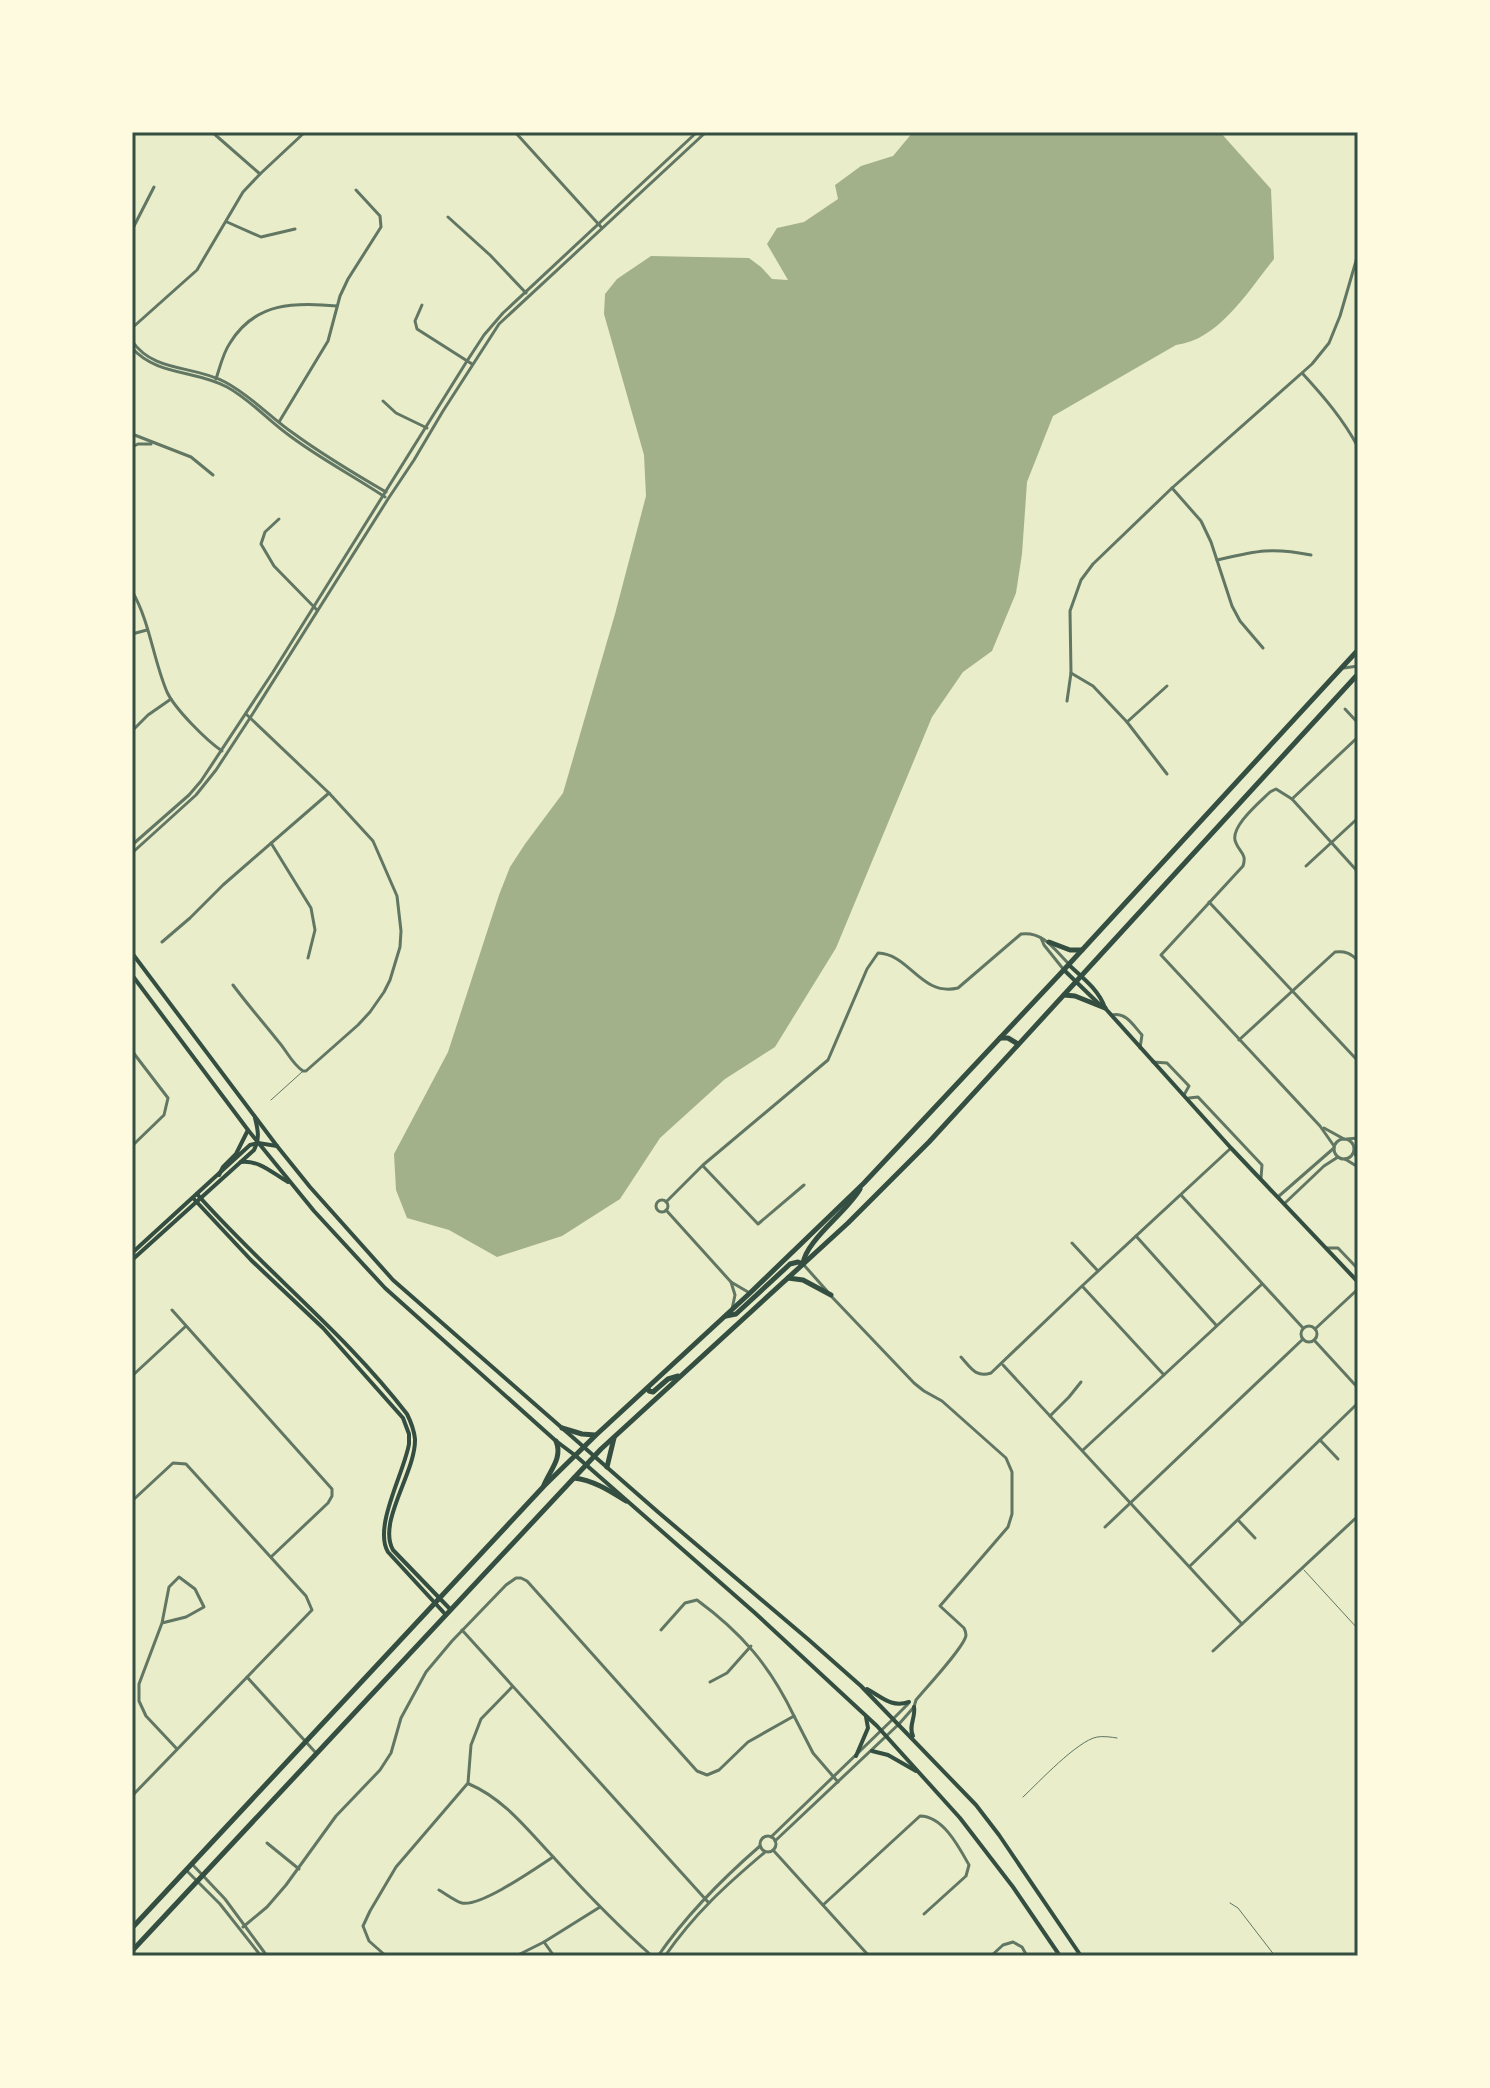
<svg xmlns="http://www.w3.org/2000/svg" width="1490" height="2088" viewBox="0 0 1490 2088" font-family="'Libre Baskerville',serif">
	<style>
		.water { fill: #a3b18a }
		.lines { fill: none; stroke-linecap: round; stroke-linejoin: round }
		.service { stroke: #617663; stroke-width: 1 }
		.minor { stroke: #617663; stroke-width: 3 }
		.tertiary { stroke: #617663; stroke-width: 3 }
		.secondary { stroke: #344e41; stroke-width: 4 }
		.primary { stroke: #344e41; stroke-width: 4 }
		.trunk { stroke: #344e41; stroke-width: 5 }
		.neatline { fill: none; stroke: #344e41; stroke-width: 3 }
	</style>
	<rect width="100%" height="100%" fill="#e9edc9"/>
	<path class="water" d="M913,132H1220L1271,189L1274,259C1249,290 1219,340 1176,345L1053,416L1027,482L1022,554L1016,593L992,651L963,672L932,717L836,948L775,1047L725,1079L660,1138L620,1199L562,1236L497,1257L449,1230L407,1218L396,1190L394,1154L448,1052L499,895L510,867L525,844L563,793L615,614L646,496L644,455L604,314L605,294L617,279L651,256L749,258L761,267L772,279L788,280L767,244L777,228L804,222L838,199L835,185L861,166L893,156Z"/>
	<g class="lines">
		<g class="service">
			<path d="M271,1100L302,1072"/>
			<path d="M1304,1570L1358,1629"/>
			<path d="M1023,1797C1039,1782 1077,1741 1097,1737C1103,1736 1111,1737 1117,1738"/>
			<path d="M1230,1903L1238,1908L1275,1956"/>
		</g>
		<g class="minor">
			<path d="M212,132L260,174"/>
			<path d="M515,132L602,228"/>
			<path d="M448,217L490,255L526,293"/>
			<path d="M227,222L261,237L295,229"/>
			<path d="M132,230L154,187"/>
			<path d="M422,305L415,321L417,329L472,364"/>
			<path d="M132,328L197,270L243,192L260,174L305,132"/>
			<path d="M1303,374C1324,397 1343,419 1358,447"/>
			<path d="M216,379C220,367 223,353 230,343C255,302 295,302 337,306"/>
			<path d="M383,401L396,413L427,428"/>
			<path d="M279,422L328,341L340,296L348,279L381,227L380,216L356,190"/>
			<path d="M132,434L191,457L213,475"/>
			<path d="M132,447L138,444H151"/>
			<path d="M1172,488L1201,521L1211,542L1232,606L1240,621L1263,648"/>
			<path d="M279,519L265,532L261,544L274,566L317,610"/>
			<path d="M1217,560C1256,551 1271,547 1311,555"/>
			<path d="M132,591C150,622 153,659 167,692C175,709 206,740 222,751"/>
			<path d="M132,634L147,630"/>
			<path d="M1071,673L1093,686L1127,722L1167,774"/>
			<path d="M1067,701L1071,673L1070,611L1081,580L1093,564L1172,488L1312,364L1329,343L1340,316L1358,254"/>
			<path d="M1345,709L1358,723"/>
			<path d="M1127,722L1167,686"/>
			<path d="M132,731L148,715L171,699"/>
			<path d="M1292,799L1358,737"/>
			<path d="M271,843L311,908L315,930L308,958"/>
			<path d="M1306,866L1358,818"/>
			<path d="M1209,902L1358,1061"/>
			<path d="M1041,938L1044,945L1064,970"/>
			<path d="M162,942L190,918L223,885L329,793"/>
			<path d="M233,985C247,1004 263,1022 278,1041C287,1051 292,1064 303,1071H306L358,1025L370,1012L384,992L390,980L400,947L401,931L397,896L373,841L329,793L246,714"/>
			<path d="M1112,1015C1126,1012 1133,1025 1142,1035L1140,1048"/>
			<path d="M1239,1040L1335,952C1345,951 1351,953 1358,961"/>
			<path d="M132,1051L168,1098L164,1115L132,1146"/>
			<path d="M1153,1062L1167,1063L1189,1086L1184,1095"/>
			<path d="M1189,1098L1198,1097L1262,1165L1261,1178"/>
			<path d="M1324,1128L1344,1139"/>
			<path d="M1334,1146L1320,1126L1161,955L1243,866C1247,854 1240,853 1236,843C1228,828 1260,802 1270,792L1276,789L1292,799L1358,872"/>
			<path d="M1354,1152L1358,1160"/>
			<path d="M1345,1159L1358,1167"/>
			<path d="M703,1166L758,1224L804,1185"/>
			<path d="M1181,1195L1303,1328"/>
			<circle cx="662" cy="1206" r="6"/>
			<path d="M666,1202L703,1165L828,1060L867,969L878,953C910,954 921,997 958,988L1021,934C1043,931 1054,949 1068,963"/>
			<path d="M666,1210L731,1282L748,1292"/>
			<path d="M1136,1236L1216,1325"/>
			<path d="M1072,1243L1098,1271"/>
			<path d="M1327,1248H1338L1358,1269"/>
			<path d="M803,1264L827,1291"/>
			<path d="M731,1282L735,1295L732,1309"/>
			<path d="M1083,1287L1164,1375"/>
			<path d="M832,1297L914,1383L924,1391L942,1401L1006,1458L1012,1472V1514L1008,1527L940,1606L964,1628C965,1630 966,1632 966,1635C966,1645 925,1689 916,1700L914,1707L899,1724"/>
			<path d="M172,1310L332,1489V1496L328,1503L271,1557"/>
			<circle cx="1309" cy="1334" r="8"/>
			<path d="M1315,1329L1358,1289"/>
			<path d="M1314,1340L1358,1388"/>
			<path d="M961,1357C971,1368 976,1378 991,1373L1082,1286L1231,1148"/>
			<path d="M1003,1365L1242,1624"/>
			<path d="M132,1376L186,1326"/>
			<path d="M1050,1416L1069,1397L1081,1382"/>
			<path d="M1320,1440L1338,1459"/>
			<path d="M1083,1450L1262,1284"/>
			<path d="M132,1501L173,1463L186,1464L306,1596L312,1610L132,1796"/>
			<path d="M1239,1521L1255,1538"/>
			<path d="M1105,1527L1303,1339"/>
			<path d="M1190,1566L1358,1403"/>
			<path d="M162,1623L186,1617L204,1607L195,1589L179,1577L169,1587L162,1623L139,1684V1701L146,1716L177,1749"/>
			<path d="M462,1630L708,1902"/>
			<path d="M661,1630L685,1603L697,1600C742,1633 770,1666 794,1716"/>
			<path d="M1213,1651L1358,1516"/>
			<path d="M247,1677L316,1753"/>
			<path d="M710,1682L727,1673L751,1646"/>
			<path d="M894,1718L908,1704"/>
			<path d="M469,1784C505,1799 530,1833 556,1860C587,1894 618,1926 652,1956"/>
			<path d="M267,1843L299,1869"/>
			<path d="M773,1850L869,1956"/>
			<path d="M439,1890C446,1894 455,1901 462,1903C481,1907 536,1868 553,1857"/>
			<path d="M823,1905L920,1816C943,1816 959,1847 969,1865L966,1876L924,1914"/>
			<path d="M243,1927L267,1907L286,1885L336,1816L380,1770L391,1753L401,1718L426,1672L452,1641L506,1585L516,1578H521L527,1581L697,1771L707,1775L719,1770L748,1742L794,1716L813,1753L838,1782"/>
			<path d="M544,1942L554,1956"/>
			<path d="M386,1956L369,1941L363,1926L370,1911L396,1867L468,1783L471,1745L481,1719L512,1687"/>
			<path d="M516,1956L544,1942L600,1907"/>
			<path d="M991,1956L1003,1945L1013,1942L1022,1947L1027,1956"/>
		</g>
		<g class="tertiary">
			<path d="M132,341C154,373 194,365 225,382C250,395 270,417 293,433C323,455 355,474 386,492"/>
			<path d="M132,348C157,376 196,370 227,387C249,399 266,418 286,433C317,457 352,475 385,497"/>
			<path d="M1344,668L1358,666"/>
			<path d="M132,845L189,795L201,781L273,672L467,361L484,335L503,313L697,132"/>
			<path d="M132,853L196,795L216,770L250,718L388,499L414,460L443,411L499,324L706,132"/>
			<circle cx="1344" cy="1149" r="10"/>
			<path d="M1347,1139L1358,1138"/>
			<path d="M1279,1196L1334,1148"/>
			<path d="M1285,1203L1324,1166L1338,1157"/>
			<circle cx="768" cy="1844" r="8"/>
			<path d="M771,1837L892,1720"/>
			<path d="M775,1841L899,1724"/>
			<path d="M192,1864L225,1899L267,1956"/>
			<path d="M187,1871L220,1904L261,1956"/>
			<path d="M658,1956C687,1914 722,1879 760,1846"/>
			<path d="M665,1956C695,1913 726,1885 765,1852"/>
		</g>
		<g class="secondary">
			<path d="M1069,965C1082,977 1099,990 1105,1008"/>
			<path d="M1064,970L1097,1002L1105,1008L1231,1148L1358,1282"/>
			<path d="M197,1194C264,1270 345,1333 407,1414C411,1422 414,1430 415,1439C416,1472 377,1522 393,1550L450,1609"/>
			<path d="M193,1198L251,1260L323,1328L403,1418L409,1434V1444C404,1473 373,1527 388,1552L446,1615"/>
			<path d="M132,1253L250,1145L258,1143L277,1146"/>
			<path d="M132,1260L254,1150C260,1138 258,1130 255,1118"/>
		</g>
		<g class="primary">
			<path d="M132,953L277,1146L310,1187L393,1280L658,1512L809,1640L861,1686L976,1805L999,1835L1081,1956"/>
			<path d="M132,975L248,1130L314,1211L385,1288L556,1441L576,1456L755,1613L877,1726L960,1818L1013,1887L1060,1956"/>
			<path d="M241,1162C260,1160 272,1173 288,1182"/>
			<path d="M219,1175L223,1167L236,1154L248,1130"/>
			<path d="M867,1689C882,1697 891,1708 909,1702"/>
			<path d="M913,1736C908,1726 916,1717 914,1707"/>
			<path d="M872,1751L888,1755L916,1771"/>
			<path d="M856,1756L868,1728L866,1717"/>
		</g>
		<g class="trunk">
			<path d="M1049,942L1070,950H1082"/>
			<path d="M1064,995L1075,996L1105,1008"/>
			<path d="M1000,1038H1008L1018,1044"/>
			<path d="M788,1278L803,1280L831,1295"/>
			<path d="M726,1316L736,1314L790,1264L798,1262L803,1264C805,1241 847,1212 860,1189"/>
			<path d="M648,1388L649,1391L653,1392L668,1379L678,1376"/>
			<path d="M562,1428L582,1434L595,1435"/>
			<path d="M607,1467L614,1438"/>
			<path d="M574,1478C593,1480 610,1491 626,1501"/>
			<path d="M544,1485C550,1470 563,1458 556,1441"/>
			<path d="M132,1928L544,1486L596,1435L750,1293L864,1183L1060,974L1358,650"/>
			<path d="M132,1951L601,1449L848,1223L929,1142L1358,674"/>
		</g>
	</g>
	<rect width="1490" height="2088" fill="none" stroke="#fefae0" stroke-width="268"/>
	<rect x="134" y="134" width="1222" height="1820" class="neatline"/>
</svg>
